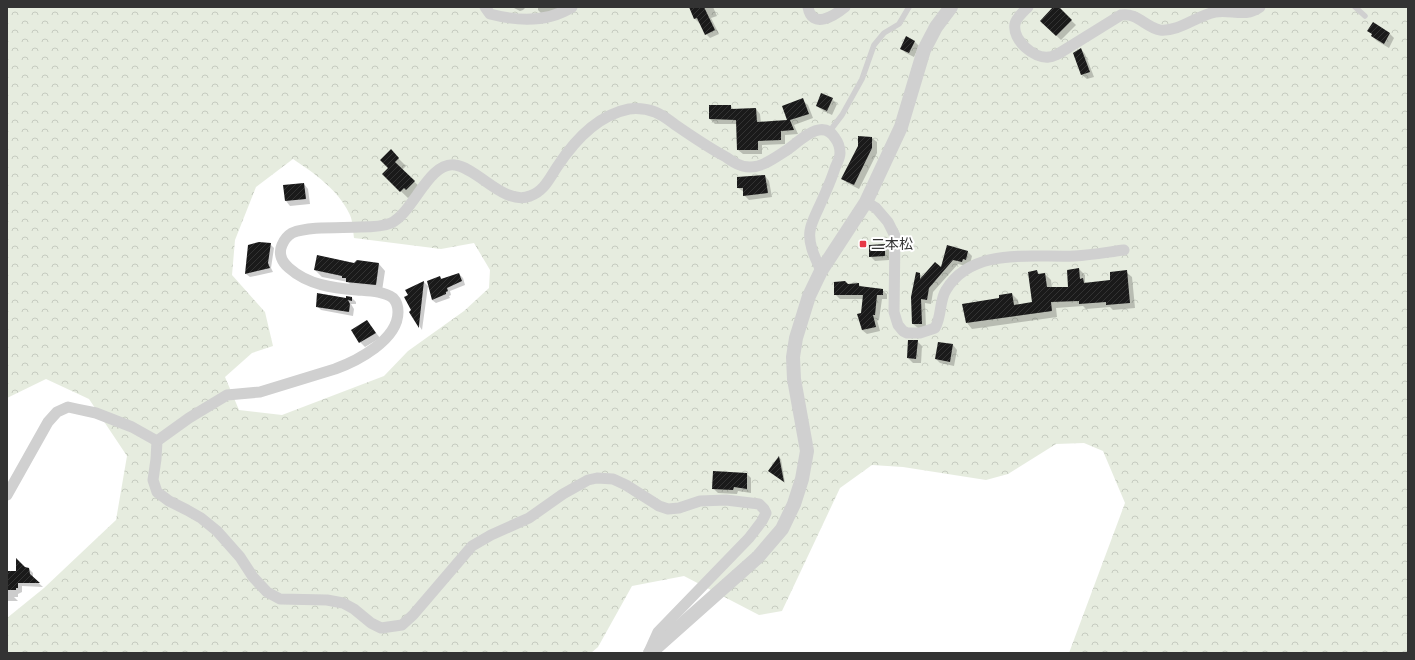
<svg xmlns="http://www.w3.org/2000/svg" width="1415" height="660" viewBox="0 0 1415 660" font-family="Arial,'Noto Sans JP',sans-serif">
	<style>
		.forest { fill: url(#forest-crowns); fill-rule: evenodd }
		.shadow { fill: #0003 }
		.building { fill: url(#building-hatch) }
		.lines { fill: none; stroke-linecap: round; stroke-linejoin: round }
		.service { stroke: #d0d0d0; stroke-width: 5.5 }
		.minor { stroke: #d0d0d0; stroke-width: 11 }
		.tertiary { stroke: #d0d0d0; stroke-width: 14 }
		.poi-dot { fill: #e63946; stroke: #fff; stroke-width: 1.5 }
		.labels { text-anchor: middle; dominant-baseline: central; stroke-width: 4; stroke-linejoin: round; paint-order: stroke }
		.poi-label { font-size: 14px; fill: #333; stroke: #fff; text-anchor: start }
	</style>
	<defs>
		<pattern id="forest-crowns" width="20" height="18" patternUnits="userSpaceOnUse"><rect width="20" height="18" fill="#e6ecdf"/><path d="M2 6a3 3 0 1 1 6 0M12 15a3 3 0 1 1 6 0" fill="none" stroke="#c6cbc0"/></pattern>
		<pattern id="building-hatch" width="6" height="6" patternUnits="userSpaceOnUse"><rect width="6" height="6" fill="#1a1a1a"/><path d="M-1 1l2-2M0 6l6-6M5 7l2-2" fill="none" stroke="#333"/></pattern>
	</defs>
	<rect width="100%" height="100%" fill="#fff"/>
	<path class="forest" d="M7,7H1408V653H1069L1125,503L1103,451L1084,443L1056,444L1008,474L986,480L903,467L872,465L840,488L782,611L759,615L684,576L632,586L598,647L591,653H7V618L44,588L116,520L127,456L89,399L46,379L7,398ZM293,159C314,173 338,190 349,213C353,220 353,230 354,238L441,249L474,243L490,270L489,288L464,311L408,351L384,376L282,415L239,410L225,377L252,353L273,346L265,312L232,275L235,240L256,187Z"/>
	<g class="shadow">
		<path d="M512,7H526L523,10L520,11Z"/>
		<path d="M538,7H563L543,15L538,10Z"/>
		<path d="M690,7H713L717,16L711,18L719,34L710,38L706,34L700,23H699L695,19Z"/>
		<path d="M1054,7H1057L1076,25L1061,40L1041,21Z"/>
		<path d="M1390,34L1394,38L1389,48L1377,41L1372,36Z"/>
		<path d="M915,42L919,46L914,57L906,53L901,49Z"/>
		<path d="M1081,49L1085,54L1094,77L1087,79L1082,75L1074,53Z"/>
		<path d="M832,99L837,104L832,115L822,110L817,106Z"/>
		<path d="M803,101L808,105L813,118L794,125L798,134L785,135V144L762,145V154H743L738,150V124H715L710,119L731,106L734,110L756,109L760,114L761,123L788,121Z"/>
		<path d="M872,138L877,142V153L859,189L847,183L843,178Z"/>
		<path d="M391,151L406,166L402,170L422,189L408,198L383,174L389,168Z"/>
		<path d="M765,176L769,181L772,197L749,200L744,195V192L738,188Z"/>
		<path d="M304,184L308,189L310,204L290,206L286,201Z"/>
		<path d="M270,244L274,248L271,268L273,272L250,277L246,274Z"/>
		<path d="M884,245L889,250V260L875,261L870,256Z"/>
		<path d="M948,247L968,252L972,256L970,264L966,266L958,264L933,292L931,304L925,303L926,328H918L913,324L920,274L923,277L942,269Z"/>
		<path d="M354,264H379L385,271L382,291L354,288L348,282L322,277L315,270Z"/>
		<path d="M1079,269L1085,275V282L1087,283L1111,281L1126,272L1132,277L1135,308L1113,310L1110,307L1086,309L1083,306L1056,308L1057,317L972,329L967,323L1000,299L1012,294L1018,300L1019,306L1033,303L1037,271L1040,275L1045,274L1051,280L1052,288H1069Z"/>
		<path d="M459,274L463,278L465,285L450,291L451,295L449,296L450,298L436,303L432,300L440,277L442,279Z"/>
		<path d="M424,282L428,286L422,330L410,312L412,310L409,295Z"/>
		<path d="M858,284L862,287L882,290L887,294V299H882L879,320H877L880,331L867,334L862,330L864,299H840L835,294L848,285Z"/>
		<path d="M347,297L352,298L356,302V304H351L354,309L353,316L321,310L317,306L346,299Z"/>
		<path d="M367,321L380,338L365,347L360,342Z"/>
		<path d="M917,341L922,346L921,363H913L908,358Z"/>
		<path d="M953,345L957,350L954,366L940,363L936,359Z"/>
		<path d="M779,458L781,459L785,483L772,473Z"/>
		<path d="M747,474L751,478V493L738,491L737,494L718,493L713,488Z"/>
		<path d="M25,568L29,569L33,573V578L43,587L22,586V592L18,594V597H14L18,601H7V572H17Z"/>
	</g>
	<g class="building">
		<path d="M689,7H704L715,30L705,35L697,18L694,19Z"/>
		<path d="M1053,7H1059L1072,20L1056,36L1040,21Z"/>
		<path d="M1373,22L1390,33L1384,44L1371,36L1372,34L1367,31Z"/>
		<path d="M906,36L915,41L909,53L900,49Z"/>
		<path d="M1081,48L1090,72L1081,75L1073,53Z"/>
		<path d="M821,93L833,98L827,111L816,106Z"/>
		<path d="M803,98L809,114L790,120L794,130L781,131V140L758,141V150H737L736,120L709,119V105H731V109L756,108L757,122L787,120L782,106Z"/>
		<path d="M858,136L872,137V148L854,185L841,179L858,146Z"/>
		<path d="M391,149L399,158L395,162L415,181L406,190L404,188L400,192L382,174L388,168L380,160Z"/>
		<path d="M765,175L768,193L743,196V188H737V177Z"/>
		<path d="M304,183L306,199L285,201L283,185Z"/>
		<path d="M259,242L271,243L268,263L270,268L245,274L248,245Z"/>
		<path d="M885,244V256L869,257V245Z"/>
		<path d="M947,245L968,251L966,260L963,259L962,262L953,260L929,288L927,300L921,299L922,324H912L911,297L916,272L920,273V279L935,262L941,267Z"/>
		<path d="M317,255L354,263L357,260L379,263L376,285L346,282V278H342V276L314,270Z"/>
		<path d="M1079,268L1080,279L1083,278L1084,283L1110,280V272L1127,270L1130,303L1106,305V302L1079,304V301L1051,302L1052,311L966,323L962,304L999,298V295L1012,293L1014,305L1032,302L1028,272L1037,270L1038,274L1045,273L1047,287H1068L1067,270Z"/>
		<path d="M459,273L462,281L447,288L448,291L446,292V294L432,300L427,281L440,276L441,279Z"/>
		<path d="M424,281L419,325V328L409,312L411,310L404,297L408,295L405,290Z"/>
		<path d="M845,281L848,284L859,283V286L883,289V295H877L875,315H873L876,327L862,330L857,314L861,313L863,295H834V282Z"/>
		<path d="M317,293L346,298V296L352,297V301L348,300L350,304L349,312L316,307Z"/>
		<path d="M367,320L376,333L359,343L351,330Z"/>
		<path d="M908,340H918L916,359L907,358Z"/>
		<path d="M938,342L953,344L950,362L935,359Z"/>
		<path d="M779,456L784,482L768,471Z"/>
		<path d="M713,471L747,473V489L734,487L733,490L712,489Z"/>
		<path d="M16,558L25,567L29,568L30,574L40,583H18V588H16V590H7V571H16Z"/>
	</g>
	<g class="lines">
		<g class="service">
			<path d="M1355,7L1365,16"/>
			<path d="M829,132L842,115L862,79L874,45L884,33L899,24L909,7"/>
		</g>
		<g class="minor">
			<path d="M485,7L490,14C517,21 547,23 572,7"/>
			<path d="M808,7C812,30 834,16 845,7"/>
			<path d="M1028,7C1023,12 1016,18 1015,24C1012,40 1034,59 1049,57C1052,57 1055,55 1058,54L1121,15C1137,12 1146,28 1160,30C1179,32 1196,16 1215,12C1231,9 1245,18 1260,7"/>
			<path d="M866,202L876,208L888,222L895,236L894,312L898,325L903,331L907,333H920L935,328C942,316 939,301 946,290C972,246 1033,258 1075,256C1092,255 1108,252 1124,250"/>
			<path d="M157,441L189,418L227,395L260,392L335,369C357,361 398,340 398,312C398,307 397,302 393,298C383,291 369,291 357,290C333,288 308,285 289,268C282,262 278,254 282,245C284,240 287,236 292,233C309,226 341,228 360,227C370,227 382,227 391,223C413,213 429,161 455,165C478,168 504,206 530,196C544,191 549,179 557,167C574,141 598,115 629,109C638,108 647,109 655,112C663,115 670,121 677,126C693,137 709,148 726,157C733,162 740,167 750,167C763,167 776,157 787,150C800,141 822,117 835,138C838,142 840,148 840,153C840,158 837,163 835,168C831,181 825,194 819,207C816,214 811,223 810,231C808,245 816,259 821,271"/>
			<path d="M157,441L156,459L153,480L157,492L169,501L187,510L201,518L217,531L240,557L253,577L267,592L280,599L327,600L343,603L354,609L371,623L381,628L402,625L413,615L472,546L491,535L529,518L563,494L588,480L597,478L613,479L626,485L659,506L668,509L679,508L700,501L726,500L759,504L764,509L766,513L762,521L749,538L658,632L649,652"/>
			<path d="M7,495L48,422L57,412L68,407L77,409L96,413L132,427L157,441"/>
		</g>
		<path class="tertiary" d="M650,653L758,557L782,529L794,504L802,479L807,451L794,379L793,357L796,338L809,296L821,271L866,202L901,127L924,50L936,27L951,7"/>
	</g>
	<rect class="poi-dot" x="859" y="240" width="8" height="8" rx="2"/>
	<g class="labels">
		<g class="poi-label">
			<text x="871" y="244">二本松</text>
		</g>
	</g>
	<rect width="1415" height="660" fill="none" stroke="#333333" stroke-width="16"/>
</svg>
